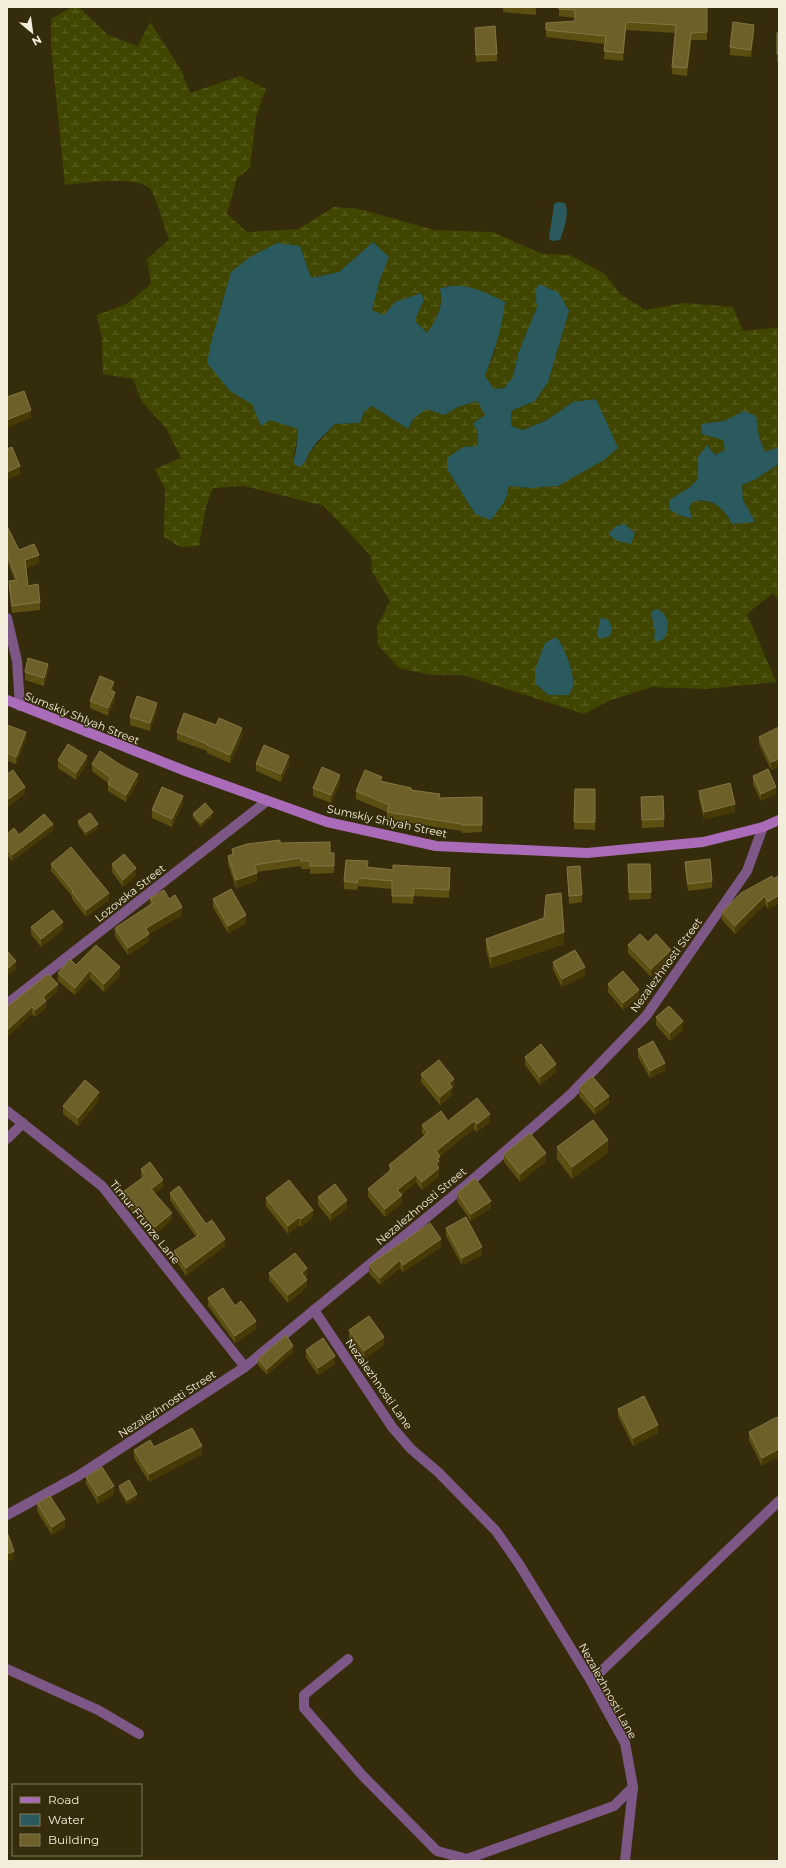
<svg xmlns="http://www.w3.org/2000/svg" width="786" height="1868" viewBox="0 0 786 1868" font-family="Montserrat,sans-serif">
	<style>
		.wetland { fill: url(#wetland-marsh); fill-rule: evenodd }
		.water { fill: #2b5a5e }
		.lines { fill: none; stroke-linecap: round; stroke-linejoin: round }
		.minor { stroke: #7d5786; stroke-width: 10 }
		.secondary { stroke: #aa6cb8; stroke-width: 10 }
		.wall { fill: #5c4f12 }
		.shaded-wall { fill: #463a07 }
		.building { fill: #6d6028; stroke: #827644 }
		.labels { text-anchor: middle; dominant-baseline: central; stroke-width: 3; stroke-linejoin: round; paint-order: stroke }
		.street-label { font-size: 11px; fill: #f3eedc; stroke: #352c0c }
	</style>
	<defs>
		<pattern id="wetland-marsh" width="20" height="14" patternUnits="userSpaceOnUse"><rect width="20" height="14" fill="#404600"/><path d="M1 5h8M5 5V1M11 12h8M15 12V8" fill="none" stroke="#5c6125"/></pattern>
	</defs>
	<rect width="100%" height="100%" fill="#352c0c"/>
	<path class="wetland" d="M72,7H79L108,35L138,46L150,22L180,68L190,93L240,76L266,89L256,117L250,168L237,178L227,214L247,232L299,229L334,207L359,209L434,230L493,232L542,254L570,255L605,274L620,294L645,310L684,303L733,307L743,331L779,327V447L765,452L759,437L756,416L744,411L724,421L701,424L702,434L723,440L726,450L715,455L707,445L698,470V479L689,488L669,501L679,515L691,518L689,507L694,501C714,499 723,508 732,524L754,521L743,500L742,485L756,479L779,464V601L773,593L747,614L776,682L707,689L652,687L608,701L584,714L463,675H431L399,668L378,645L377,627L390,601L372,572L371,556L324,506L245,486L213,488L206,506L199,546L180,547L164,537L165,489L155,469L181,458L166,428L142,402L133,379L103,374L102,339L97,315L128,303L151,284L147,259L169,240C164,226 158,202 151,190C142,175 81,183 65,185L51,45V19ZM373,242L388,258L380,279L372,310L384,315L395,302L424,299L414,321L427,333C436,320 445,305 439,289L450,285L496,348L485,376L493,389L504,388L513,377L518,354L537,307L535,291L569,311L548,382L535,401L511,411V426L523,430L545,421L573,402L596,399L604,419L529,488L509,486L505,501L475,514L447,469L448,458L463,447L478,446V432L473,423L485,415L477,401L458,407L444,415L426,409L413,419L408,429L372,406L364,412L359,423L335,424L309,453L305,462L293,464L298,429L270,420L261,426L252,404L207,363L223,298L300,246L311,278L339,272ZM565,651L573,685L569,695H548L539,688L535,670L539,661Z"/>
	<g class="water">
		<path d="M557,202L565,203C570,214 564,229 560,240L552,241L549,239L554,204Z"/>
		<path d="M373,242L389,257L380,279L372,310L384,315L395,302L421,293L424,299L415,321L427,333C435,321 446,304 439,289C463,280 484,292 505,302C502,328 494,352 485,376L494,389L504,388L513,377L518,354L537,307L535,291L539,284L559,293L569,311L548,382L535,401L511,411V426L523,430L545,421L573,402L596,399L618,448L604,460L558,486L529,488L509,486L505,501L491,520L475,514L447,469V458L463,447L478,446V432L473,423L485,415L477,401L458,407L444,415L426,409L413,419L408,429L372,406L364,412L360,423L335,424L317,442L309,453L305,462L300,467L293,464L296,451L298,429L270,420L261,426L252,404L230,391L207,363L210,346L231,272L250,257L277,243L300,246L311,278L339,272Z"/>
		<path d="M744,411L756,416L759,437L765,452L779,447V464L756,479L742,485L743,500L755,522L732,524C723,508 714,498 694,501L689,507L692,519L679,515L670,510L669,500L689,488L698,479V457L707,445L715,455L725,450L723,440L702,434L701,424L724,421Z"/>
		<path d="M625,524L635,533L631,544L617,541L608,534L616,526Z"/>
		<path d="M658,609C670,617 669,626 665,638L657,642L654,638L655,631L651,614L653,610Z"/>
		<path d="M600,618L609,620L612,629L610,636L600,639L597,636Z"/>
		<path d="M556,637C564,645 575,675 573,686C572,689 570,692 569,695H548L535,683V670L545,643Z"/>
	</g>
	<g class="lines">
		<g class="minor">
			<path d="M7,618L17,661L20,706"/>
			<path d="M7,1004L267,801"/>
			<path d="M7,1111L102,1186L245,1367"/>
			<path d="M7,1139L23,1123"/>
			<path d="M314,1310L392,1427L411,1449L438,1472L496,1531L519,1564L591,1681L625,1743L633,1787L614,1806L467,1859L437,1851L362,1775L304,1708V1695L348,1659"/>
			<path d="M7,1515L78,1476L245,1367L471,1181L570,1095L646,1016L747,871L763,827"/>
			<path d="M7,1669L98,1710L139,1734"/>
			<path d="M591,1681L779,1501"/>
			<path d="M625,1861L633,1787"/>
		</g>
		<path class="secondary" d="M7,700L188,772L327,822L436,846L587,853L703,842L763,827L779,820"/>
	</g>
	<g class="wall">
		<path d="M503,7H536V15L503,12Z"/>
		<path d="M559,7L707,8V40H691L687,76L672,74V67L675,33L626,30L623,61L604,59L605,44L546,37V23L575,21V18L559,16Z"/>
		<path d="M475,28L497,54V61L476,62Z"/>
		<path d="M754,32L751,57L730,55V47Z"/>
		<rect x="777" y="33" width="2" height="29"/>
		<path d="M7,526L19,550L39,563L26,568L28,586L40,602V610L12,613L9,589V581H15L7,561Z"/>
		<path d="M25,672H48L44,686L25,680Z"/>
		<path d="M114,689L113,691L115,700L108,716L90,708V701Z"/>
		<path d="M157,710L150,731L130,725V717Z"/>
		<path d="M7,725L26,740L16,764L7,761Z"/>
		<path d="M779,727V766L771,770L759,744V737Z"/>
		<path d="M177,732L242,736L230,763L207,753V751L177,740Z"/>
		<path d="M58,760L87,764L76,780L58,768Z"/>
		<path d="M92,764L138,781L126,802L108,791V783L92,771Z"/>
		<path d="M256,764H289L281,782L256,771Z"/>
		<path d="M753,776L776,794L761,801L753,784Z"/>
		<path d="M382,781L440,798L482,797V832L462,833L461,831L387,819V812L356,799V791Z"/>
		<path d="M340,782L331,803L313,796V788Z"/>
		<path d="M575,789H595V830L574,829Z"/>
		<path d="M699,791L735,812L704,819L699,798Z"/>
		<path d="M641,797L664,819V827L642,828Z"/>
		<path d="M183,803L172,827L152,818V810Z"/>
		<path d="M193,814L213,816L201,827L193,818Z"/>
		<path d="M78,821L98,828L86,836L78,825Z"/>
		<path d="M53,830L12,861L7,855V834L19,835Z"/>
		<path d="M280,843L334,853V873L310,874V869H301V866L256,872L257,881L236,888L228,864V856L232,855V849Z"/>
		<path d="M685,862L712,881V888L688,891L685,870Z"/>
		<path d="M51,864L109,900L86,917L72,899V896L51,871Z"/>
		<path d="M112,864L136,876L123,887L112,872Z"/>
		<path d="M628,864H650L651,899L629,900Z"/>
		<path d="M368,867L450,876L449,898L414,896L413,904L392,903V889L358,886L357,890L344,889V881Z"/>
		<path d="M567,867L582,895V902L569,904Z"/>
		<path d="M779,877V903L768,909L765,904L735,934L722,920V912L773,879Z"/>
		<path d="M150,898L169,899L182,915L149,934V941L128,955L115,936V928L150,905Z"/>
		<path d="M213,899L246,923L228,933L213,907Z"/>
		<path d="M31,927L63,930L41,947L31,934Z"/>
		<path d="M486,939L564,944L491,968L486,950Z"/>
		<path d="M648,942L671,958L651,977L628,953V945Z"/>
		<path d="M553,962L585,975L562,987L553,970Z"/>
		<path d="M76,965L120,975L104,992L90,978L75,995L58,981V973Z"/>
		<path d="M608,984L639,997L623,1010L608,992Z"/>
		<path d="M58,991L46,1001V1008L35,1017L32,1014L8,1036L7,1035V1007Z"/>
		<path d="M656,1017L683,1029L670,1041L656,1025Z"/>
		<path d="M638,1049L665,1070L650,1078L638,1057Z"/>
		<path d="M525,1057L556,1072L540,1085L525,1065Z"/>
		<path d="M421,1074L454,1087L452,1089V1095L440,1105L421,1082Z"/>
		<path d="M579,1088L609,1103L595,1115L579,1096Z"/>
		<path d="M477,1098L490,1122L477,1132L474,1129L440,1156V1164L439,1165V1176L422,1190L416,1182L401,1195L402,1203L385,1217L368,1197V1189L389,1172V1165L425,1136L422,1133V1125L448,1121Z"/>
		<path d="M99,1100L78,1126L63,1114V1106Z"/>
		<path d="M557,1147L608,1152L572,1179L557,1159Z"/>
		<path d="M504,1154L546,1161L520,1182L504,1162Z"/>
		<path d="M141,1169L163,1187L155,1193L172,1220L155,1234L135,1211L133,1212L123,1199V1192L142,1178L141,1176Z"/>
		<path d="M170,1193L206,1224L225,1246L186,1276L174,1258V1251L196,1237L170,1200Z"/>
		<path d="M457,1193L491,1208L471,1221L457,1201Z"/>
		<path d="M318,1197L347,1208L331,1221L318,1205Z"/>
		<path d="M266,1198L313,1217L301,1227L299,1225L288,1234L266,1206Z"/>
		<path d="M446,1228L482,1255L462,1265L446,1236Z"/>
		<path d="M441,1247L403,1272L400,1268L380,1285L369,1273V1265Z"/>
		<path d="M269,1273L307,1276L305,1278L307,1287L288,1303L269,1280Z"/>
		<path d="M208,1298L235,1306L256,1329L235,1343L208,1306Z"/>
		<path d="M349,1330L384,1345L364,1359L349,1338Z"/>
		<path d="M306,1350L335,1364L318,1375L306,1358Z"/>
		<path d="M293,1352L267,1375L258,1365V1359Z"/>
		<path d="M618,1409L658,1433L633,1446L618,1416Z"/>
		<path d="M779,1420L762,1466L749,1440V1432Z"/>
		<path d="M154,1447L202,1454L149,1482L134,1458V1450Z"/>
		<path d="M86,1477L114,1494L98,1504L86,1484Z"/>
		<path d="M119,1486L137,1498L127,1504L119,1490Z"/>
		<path d="M37,1503L65,1527L52,1535L37,1511Z"/>
	</g>
	<g class="shaded-wall">
		<path d="M626,22V30L623,61V53Z"/>
		<path d="M754,25V32L751,57V50Z"/>
		<path d="M691,33V40L687,76V68Z"/>
		<path d="M31,410V418L7,428V420Z"/>
		<path d="M20,466V474L7,480V472Z"/>
		<rect x="7" y="505" width="1" height="8"/>
		<path d="M39,555V563L25,568V560Z"/>
		<path d="M48,664V672L44,686V678Z"/>
		<path d="M114,682V689L110,697V690Z"/>
		<path d="M115,692V700L108,716V708Z"/>
		<path d="M157,703V710L150,731V723Z"/>
		<path d="M242,728V736L230,763V755Z"/>
		<path d="M26,732V740L16,764V757Z"/>
		<path d="M87,756V764L76,780V773Z"/>
		<path d="M289,756V764L281,782V774Z"/>
		<path d="M779,759V766L771,770V762Z"/>
		<path d="M138,774V781L126,802V795Z"/>
		<path d="M340,775V782L331,803V795Z"/>
		<path d="M25,787V794L7,808V800Z"/>
		<path d="M776,787V794L761,801V794Z"/>
		<path d="M183,796V803L172,827V819Z"/>
		<path d="M735,804V812L704,819V812Z"/>
		<path d="M213,812V816L201,827V823Z"/>
		<path d="M53,824V830L12,861V855Z"/>
		<path d="M98,824V828L86,836V832Z"/>
		<path d="M136,868V876L123,887V880Z"/>
		<path d="M257,873V881L236,888V880Z"/>
		<path d="M109,893V900L86,917V910Z"/>
		<path d="M779,895V903L768,909V902Z"/>
		<path d="M765,896V904L735,934V926Z"/>
		<path d="M182,907V915L149,934V941L128,955V948L146,928Z"/>
		<path d="M246,915V923L228,933V926Z"/>
		<path d="M63,922V930L41,947V939Z"/>
		<path d="M564,932V944L491,968V957Z"/>
		<path d="M671,950V958L651,977V969Z"/>
		<path d="M16,961V969L7,976V969Z"/>
		<path d="M120,967V975L104,992V984Z"/>
		<path d="M585,967V975L562,987V979Z"/>
		<path d="M90,970V978L75,995V988Z"/>
		<path d="M58,984V991L46,1001V1008L35,1017V1010L43,997Z"/>
		<path d="M639,990V997L623,1010V1003Z"/>
		<path d="M32,1007V1014L8,1036V1029Z"/>
		<path d="M683,1021V1029L670,1041V1033Z"/>
		<path d="M665,1063V1070L650,1078V1071Z"/>
		<path d="M556,1064V1072L540,1085V1077Z"/>
		<path d="M454,1079V1087L452,1089V1095L440,1105V1097L449,1083Z"/>
		<path d="M99,1092V1100L78,1126V1118Z"/>
		<path d="M609,1096V1103L595,1115V1107Z"/>
		<path d="M490,1114V1122L477,1132V1124Z"/>
		<path d="M474,1121V1129L436,1159V1151Z"/>
		<path d="M608,1140V1152L572,1179V1167Z"/>
		<path d="M546,1153V1161L520,1182V1174Z"/>
		<path d="M440,1156V1164L439,1165V1176L422,1190V1182L436,1164L437,1159Z"/>
		<path d="M416,1175V1182L397,1198V1190Z"/>
		<path d="M163,1180V1187L151,1196V1189Z"/>
		<path d="M402,1195V1203L385,1217V1209Z"/>
		<path d="M347,1200V1208L331,1221V1213Z"/>
		<path d="M491,1201V1208L471,1221V1214Z"/>
		<path d="M135,1204V1211L133,1212V1206Z"/>
		<path d="M313,1210V1217L301,1227V1219Z"/>
		<path d="M172,1213V1220L155,1234V1227Z"/>
		<path d="M299,1217V1225L288,1234V1226Z"/>
		<path d="M225,1239V1246L186,1276V1268Z"/>
		<path d="M441,1239V1247L403,1272V1265Z"/>
		<path d="M482,1247V1255L462,1265V1258Z"/>
		<path d="M400,1260V1268L380,1285V1278Z"/>
		<path d="M307,1268V1276L302,1281V1273Z"/>
		<path d="M307,1280V1287L288,1303V1295Z"/>
		<path d="M256,1321V1329L235,1343V1336Z"/>
		<path d="M384,1337V1345L364,1359V1351Z"/>
		<path d="M293,1346V1352L267,1375V1369Z"/>
		<path d="M335,1356V1364L318,1375V1368Z"/>
		<path d="M658,1425V1433L633,1446V1438Z"/>
		<path d="M202,1446V1454L149,1482V1474Z"/>
		<path d="M779,1449V1457L762,1466V1458Z"/>
		<path d="M114,1486V1494L98,1504V1496Z"/>
		<path d="M137,1494V1498L127,1504V1500Z"/>
		<path d="M65,1519V1527L52,1535V1527Z"/>
		<path d="M14,1551V1559L7,1561V1554Z"/>
	</g>
	<g class="building">
		<path d="M559,7H692L707,8V32L691,33L687,68L672,67L676,25L626,22L623,53L604,51L606,36L546,30V23L575,21V10L559,9Z"/>
		<path d="M733,22L754,25L751,50L730,47Z"/>
		<path d="M495,26L497,54L476,55L475,28Z"/>
		<rect x="777" y="33" width="2" height="21"/>
		<path d="M24,391L31,410L7,420V397Z"/>
		<path d="M12,447L20,466L7,472V449Z"/>
		<path d="M7,526L19,550L34,544L39,555L25,560L28,586L38,584L40,602L12,606L9,581L17,580L7,553Z"/>
		<path d="M28,658L48,664L44,678L25,672Z"/>
		<path d="M100,676L114,682L110,690L115,692L108,708L90,701Z"/>
		<path d="M137,696L157,703L150,723L130,717Z"/>
		<path d="M184,713L216,725L219,718L242,728L230,755L207,745V744L177,732Z"/>
		<path d="M7,725L26,732L16,757L7,753Z"/>
		<path d="M779,727V759L771,762L759,737Z"/>
		<path d="M68,744L87,756L76,773L58,760Z"/>
		<path d="M264,745L289,756L281,774L256,764Z"/>
		<path d="M100,751L119,764L138,774L126,795L108,784L111,778L92,764Z"/>
		<path d="M322,767L340,775L331,795L313,788Z"/>
		<path d="M768,769L776,787L761,794L753,776Z"/>
		<path d="M13,770L25,787L7,800V774Z"/>
		<path d="M365,770L382,777L380,781L411,788V790L440,794L439,798L482,797V825H462L461,824L387,812L389,805L356,791Z"/>
		<path d="M730,783L735,804L704,812L699,791Z"/>
		<path d="M162,787L183,796L172,819L152,810Z"/>
		<path d="M575,789H595V822H574Z"/>
		<path d="M663,796L664,819L642,820L641,797Z"/>
		<path d="M205,803L213,812L201,823L193,814Z"/>
		<path d="M90,813L98,824L86,832L78,821Z"/>
		<path d="M44,814L53,824L12,855L7,849V834L14,828L19,835Z"/>
		<path d="M280,840V843L330,842V853H334V866H310V861H301V858L254,865L257,873L236,880L228,856L233,854L232,849L247,844Z"/>
		<path d="M71,847L109,893L86,910L72,892L73,891L51,864Z"/>
		<path d="M124,854L136,868L123,880L112,864Z"/>
		<path d="M710,859L712,881L688,884L685,862Z"/>
		<path d="M346,860L368,861L367,867L393,870V865L450,868L449,890L414,888L413,896H392V881L358,878L357,883L344,881Z"/>
		<path d="M628,864H650L651,892H629Z"/>
		<path d="M580,866L582,895L569,896L567,867Z"/>
		<path d="M772,876L773,879L778,876L779,877V895L768,902L765,896L735,926L722,912L741,893Z"/>
		<path d="M231,889L246,915L228,926L213,899Z"/>
		<path d="M164,890L169,899L175,895L182,907L146,928L149,934L128,948L115,928L153,903L150,898Z"/>
		<path d="M561,893L564,932L491,957L486,939L544,918L546,895Z"/>
		<path d="M53,910L63,922L41,939L31,927Z"/>
		<path d="M640,934L648,942L656,934L671,950L651,969L628,945Z"/>
		<path d="M96,945L120,967L104,984L90,970L75,988L58,973L70,959L76,965Z"/>
		<path d="M575,950L585,967L562,979L553,962Z"/>
		<path d="M7,951L16,961L7,969Z"/>
		<path d="M623,971L639,990L623,1003L608,984Z"/>
		<path d="M48,974L58,984L43,997L46,1001L35,1010L32,1007L8,1029H7V1007Z"/>
		<path d="M669,1006L683,1021L670,1033L656,1017Z"/>
		<path d="M653,1041L665,1063L650,1071L638,1049Z"/>
		<path d="M541,1044L556,1064L540,1077L525,1057Z"/>
		<path d="M439,1060L454,1079L449,1083L452,1087L440,1097L421,1074Z"/>
		<path d="M592,1076L609,1096L595,1107L579,1088Z"/>
		<path d="M85,1080L99,1092L78,1118L63,1106Z"/>
		<path d="M477,1098L490,1114L477,1124L474,1121L436,1151L440,1156L437,1159L439,1161L436,1164L439,1168L422,1182L416,1175L397,1190L402,1195L385,1209L368,1189L392,1169L389,1165L428,1133L422,1125L441,1111L448,1121Z"/>
		<path d="M593,1120L608,1140L572,1167L557,1147Z"/>
		<path d="M530,1133L546,1153L520,1174L504,1154Z"/>
		<path d="M150,1162L163,1180L151,1189L172,1213L155,1227L135,1204L133,1206L123,1192L145,1176L141,1169Z"/>
		<path d="M475,1178L491,1201L471,1214L457,1193Z"/>
		<path d="M289,1180L313,1210L301,1219L299,1217L288,1226L266,1198Z"/>
		<path d="M335,1184L347,1200L331,1213L318,1197Z"/>
		<path d="M179,1186L206,1224L212,1220L225,1239L186,1268L174,1251L199,1235L170,1193Z"/>
		<path d="M466,1217L482,1247L462,1258L446,1228Z"/>
		<path d="M430,1223L441,1239L403,1265L400,1260L380,1278L369,1265Z"/>
		<path d="M295,1253L307,1268L302,1273L307,1280L288,1295L269,1273Z"/>
		<path d="M223,1288L235,1306L241,1301L256,1321L235,1336L208,1298Z"/>
		<path d="M369,1316L384,1337L364,1351L349,1330Z"/>
		<path d="M286,1335L293,1346L267,1369L258,1359Z"/>
		<path d="M323,1338L335,1356L318,1368L306,1350Z"/>
		<path d="M644,1396L658,1425L633,1438L618,1409Z"/>
		<path d="M777,1417L779,1420V1449L762,1458L749,1432Z"/>
		<path d="M192,1428L202,1446L149,1474L134,1450L150,1440L154,1447Z"/>
		<path d="M102,1467L114,1486L98,1496L86,1477Z"/>
		<path d="M129,1480L137,1494L127,1500L119,1486Z"/>
		<path d="M50,1496L65,1519L52,1527L37,1503Z"/>
		<path d="M7,1532L14,1551L7,1554Z"/>
	</g>
	<g class="labels">
		<g class="street-label">
			<text transform="translate(82 718) rotate(22)">Sumskiy Shlyah Street</text>
			<text transform="translate(387 821) rotate(12)">Sumskiy Shlyah Street</text>
			<text transform="translate(130 893) rotate(-38)">Lozovska Street</text>
			<text transform="translate(666 965) rotate(-54)">Nezalezhnosti Street</text>
			<text transform="translate(421 1206) rotate(-40)">Nezalezhnosti Street</text>
			<text transform="translate(145 1222) rotate(51)">Timur Frunze Lane</text>
			<text transform="translate(379 1384) rotate(55)">Nezalezhnosti Lane</text>
			<text transform="translate(167 1404) rotate(-33)">Nezalezhnosti Street</text>
			<text transform="translate(608 1691) rotate(61)">Nezalezhnosti Lane</text>
		</g>
	</g>
	<rect width="786" height="1868" fill="none" stroke="#f3eedc" stroke-width="16"/>
	<rect x="12" y="1784" width="130" height="72" fill="#352c0c" stroke="#817a5f"/>
	<rect x="20" y="1797" width="20" height="6" fill="#aa6cb8" stroke="#817a5f"/>
	<text x="48" y="1804" font-size="12" fill="#f3eedc">Road</text>
	<rect x="20" y="1814" width="20" height="12" fill="#2b5a5e" stroke="#817a5f"/>
	<text x="48" y="1824" font-size="12" fill="#f3eedc">Water</text>
	<rect x="20" y="1834" width="20" height="12" fill="#6d6028" stroke="#817a5f"/>
	<text x="48" y="1844" font-size="12" fill="#f3eedc">Building</text>
	<g transform="translate(32 32) rotate(151)" stroke="#352c0c" stroke-width="3" paint-order="stroke">
	<path d="M0-3L7 15L0 10L-7 15Z" fill="#f3eedc"/>
	<text y="-6" font-size="11" font-weight="bold" text-anchor="middle" fill="#f3eedc">N</text>
	</g>
</svg>
